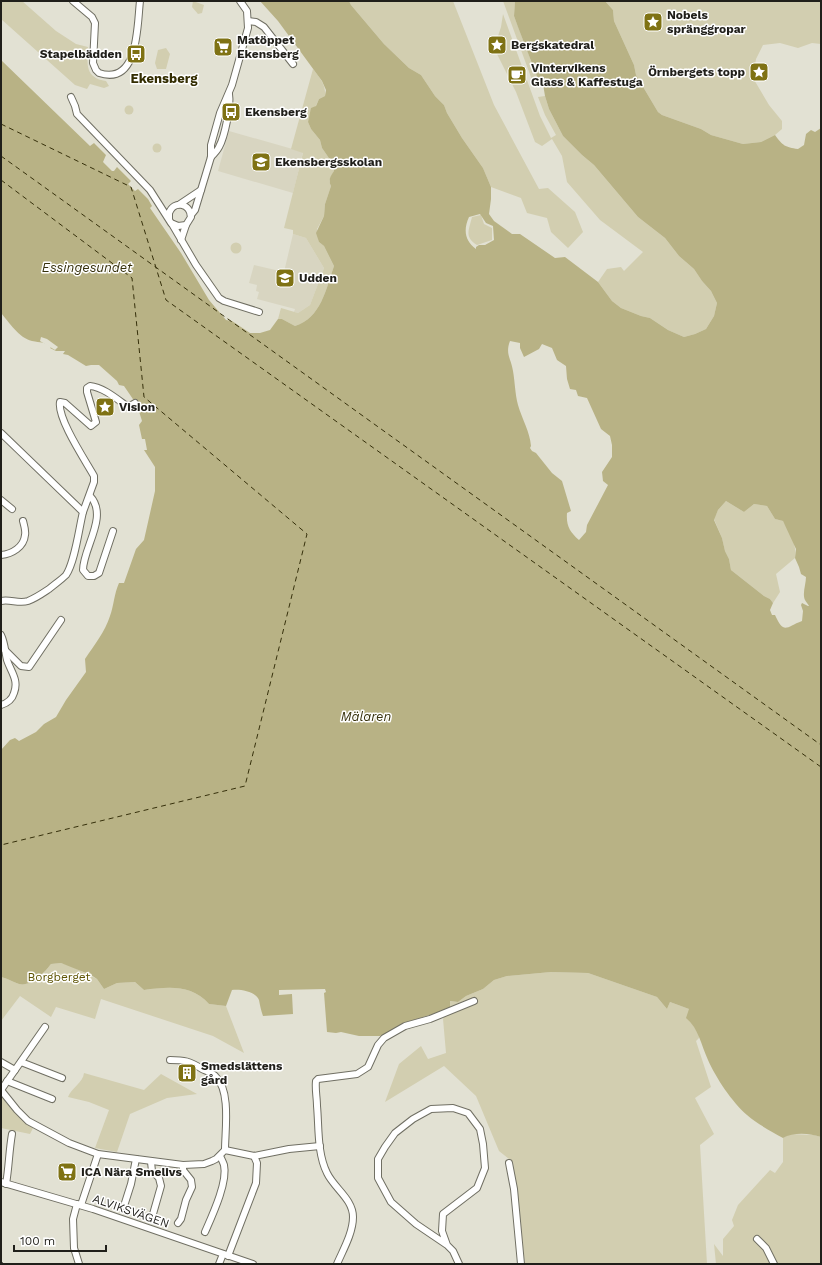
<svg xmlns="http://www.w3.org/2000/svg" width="822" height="1265" viewBox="0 0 822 1265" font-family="'Work Sans',sans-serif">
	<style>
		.built { fill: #d8d5c1 }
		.green { fill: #d2ceb0 }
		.water { fill: #b8b285; fill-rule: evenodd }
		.pier { fill: #e2e1d3 }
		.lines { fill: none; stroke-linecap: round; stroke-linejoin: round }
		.ferry { stroke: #36300b; stroke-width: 1; stroke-dasharray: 5 4; stroke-linecap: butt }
		.minor-casing { stroke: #706f63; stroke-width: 8 }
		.minor { stroke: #fff; stroke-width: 6 }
		.tram { stroke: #67665d; stroke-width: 1 }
		.labels { text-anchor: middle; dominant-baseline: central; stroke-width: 3; stroke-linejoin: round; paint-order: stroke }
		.poi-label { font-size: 12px; font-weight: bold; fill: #201f1a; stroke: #fff; text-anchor: start }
		.park-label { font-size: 12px; fill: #5f5505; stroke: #fff }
		.street-label { font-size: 12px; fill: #201f1a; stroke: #fff }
		.neighbourhood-label { font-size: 13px; font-weight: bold; fill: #332d01; stroke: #fff }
		.water-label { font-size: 13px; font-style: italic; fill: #36300b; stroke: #fff }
	</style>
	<rect width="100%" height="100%" fill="#e2e1d3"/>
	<g class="built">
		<path d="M229,131L303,152L293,193L218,171Z"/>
		<path d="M293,234L306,238L324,268L310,305L298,313L294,312L295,309L257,299L259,292L256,291L257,285L249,283L254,265L284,272Z"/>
	</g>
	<g class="green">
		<path d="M1,1H22L56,31L76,44L88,47C87,64 85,78 106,81L109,86L104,88L90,84L87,89L75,85L1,19Z"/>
		<path d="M193,1L204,5L202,13L198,14L192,7Z"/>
		<path d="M349,1H453L494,105L539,189L548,188L575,212L583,232L568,248L551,232L547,218L527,213L521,198L491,187L483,168L462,138L447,113L444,105L435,96L421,75L409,68L384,44L351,5Z"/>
		<path d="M503,1H515L514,16L538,79L532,80Z"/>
		<path d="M605,1H821V44L812,43L798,48L780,43L763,45L756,59L753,78L769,105L782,121V129L775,135L761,142L743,144L711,135L701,129L662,115L658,112L636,75L634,65L614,21L613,10Z"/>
		<path d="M503,14L540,116L551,138L556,135L545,115L538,97L545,96L549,109L563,136L582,155L594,165L638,217L665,238L679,256L694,269L702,281L711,291L717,303L714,316L706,329L695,334L684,337L668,330L650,318L641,316L621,308L612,301L598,282L607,269L621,267L624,271L643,252L600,220L567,182L562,156L552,139L542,146L535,142L516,92L494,48L501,27Z"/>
		<path d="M166,48L170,54L166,69H157L155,63L158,50Z"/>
		<path d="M313,69C320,78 326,85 325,96L319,99L308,122L311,129L320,140L322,148L333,164L334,171L329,181L331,186L325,204L324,216L317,229L319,242L324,246L334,266C326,289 321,318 295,326L282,319H278L281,308L298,313L310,305L324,268L306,238L293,234V230L284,228L303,153L291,149Z"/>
		<circle cx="129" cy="110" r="4.5"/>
		<circle cx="157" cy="148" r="4.5"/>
		<path d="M481,215L484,224L492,228V240L477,245C464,237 469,230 472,217Z"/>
		<circle cx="236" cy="248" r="5.5"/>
		<path d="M726,501L744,512L754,504L767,506L775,519L783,521C790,533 797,544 795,558L776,574L780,592L773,603L770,599L764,596L731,570L729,559L725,551L722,538L714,519L718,510Z"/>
		<path d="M61,963L71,966L97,979L104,989L117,983L135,982L144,990C168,987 191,984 209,1004L226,1006L244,1053L213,1036L101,999L95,1019L56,1007L51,1017L20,996L1,1021V977C7,978 13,982 19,984C31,987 44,973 51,964Z"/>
		<path d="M551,972L588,973L657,997L667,1009L670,1002L689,1009L691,1022L699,1035V1038L696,1041L711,1087L695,1098L714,1134L700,1145L707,1264H525L513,1162L499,1151L476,1096L444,1066L385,1102L399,1064L421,1046L428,1059L446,1053L443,1019L450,1007L449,1001L458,1002L466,996L483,989L494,980L507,976Z"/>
		<path d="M84,1073L144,1090L161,1074L197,1094L167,1098L130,1114L117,1152L95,1148L109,1110L89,1102L68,1097C72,1087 83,1083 84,1073Z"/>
		<path d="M1,1094L13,1111L33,1128L30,1134L1,1128Z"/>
		<path d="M790,1134L814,1135L821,1137V1264H716L714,1244L723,1256V1239L734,1226L732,1220L738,1205L770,1170L775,1173L783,1162V1138Z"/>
	</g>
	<path class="water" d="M260,1H349L351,5L384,44L409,68L421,75L435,96L444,105L447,113L462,138L483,168L491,187V199L489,214L494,221L512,234H520L555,258L565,257L598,282L612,301L621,308L641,316L650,318L668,330L684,337L695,334L706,329L714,316L717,303L711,291L702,281L694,269L679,256L665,238L638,217L594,165L582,155L563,136L549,109L545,96L543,84L547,83L546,78L538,79L518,27L514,16L515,1H605L613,10L614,21L634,65L636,75L658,112L662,115L701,129L711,135L743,144L761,142L775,135C783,146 785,147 798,149L804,145L806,134L811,130L815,132L821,128V1137C810,1133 793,1132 783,1138C771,1131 757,1124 747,1115C732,1102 716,1078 708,1060C701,1045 699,1029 686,1018L689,1009L670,1002L667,1009L657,997L588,973L551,972L507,976L494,980L483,989L466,996L458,1002L450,1001V1007L433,1014L407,1022L396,1029L380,1036H359L341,1032L336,1033L327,1032L324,993L326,992L325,989L279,990V995L292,994L293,1014L263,1016C261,1011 260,1005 259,1000C255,991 240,989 232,990L226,1006L209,1004C191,984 168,987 144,990L135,982L117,983L104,989L97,979L91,975L61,963L51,964C44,973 31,987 19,984C13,982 7,978 1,977V750L10,740L15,738L19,741L36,732L44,724L56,717L66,700L86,672L85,659C94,645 105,632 110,616C114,605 114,594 119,583H124L136,549L144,540L155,491V467L144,450H147L145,439H142L139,425L142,421L137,405L124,386L119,385L117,381L99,365H91L86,366L68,355L63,354L65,351H56L50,348L51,347C43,341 41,343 32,341C19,338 9,322 1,313V60L90,146L94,143L106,155L103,162L112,171H114L117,167L131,181L128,184L135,191L138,189L148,199L152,206L150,208L181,253L209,300L226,320L232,321L250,333H260L270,330L278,319H282L295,326C321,318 326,289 334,266L324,246L319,242L316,233L324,216L325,204L331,186C328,180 330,177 334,171L333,164L322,148L320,140L311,129L308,122L311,108L316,106L319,99L325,96L326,90L322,81L278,21ZM480,214L486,223L493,226L494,240L485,245H479L476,247V249C465,241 463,230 469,217ZM510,341L520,343V348L524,357L539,349L542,344L552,348L557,360L566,366L567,379L570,389L576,390L578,396L587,398L601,429L610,436L612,445V457L602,472L603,481L608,485L587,525L586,532L579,540C570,532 566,526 567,513L571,511L562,481L552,473L536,453L532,451L530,448L531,446C530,432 522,419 518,405C515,394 515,382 513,371C511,358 505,354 510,341ZM726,501L744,512L754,504L767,506L775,519L783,521L796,549L795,558L799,567L801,574L806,577C806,584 802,594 805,600C806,602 808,604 809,606H808L802,603L801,605L803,611L802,621C786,627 784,635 775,615H772L770,610L773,603L770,599L764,596L731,570L729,559L725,551L722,538L714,520L718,510Z"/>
	<path class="pier" d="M41,337L47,339L58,347L55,350L40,341Z"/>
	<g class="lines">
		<g class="ferry">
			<path d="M1,124L131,187L166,300L821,767"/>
			<path d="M1,156L821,745"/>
			<path d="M1,180L132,278L144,397L307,534L245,786L1,845"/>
		</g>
		<defs>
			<g id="minor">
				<path d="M73,1L92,17L95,23L93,63L96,70L99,73C139,86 137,26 140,1"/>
				<path d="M248,21L256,22L264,27L293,64"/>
				<path d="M71,97L75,106L77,114L150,190L171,223L178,226L186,225L191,217C190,203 174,200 169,213V219"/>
				<path d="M211,157C214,154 217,151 219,147C225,136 231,106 229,94"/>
				<path d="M180,204L201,190"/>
				<path d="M191,215L195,210L211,157V145L220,113L232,85L248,28L247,11L240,1"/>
				<path d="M172,224L196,265L219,298L224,301L259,312"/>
				<path d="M181,240L186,225"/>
				<path d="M1,433L83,512C79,528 75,562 66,575C61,580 55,584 49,589C43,593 36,598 28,601C19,604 10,599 1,601"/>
				<path d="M90,496C109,516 83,548 83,570L88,576H94L99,573L113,531"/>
				<path d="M1,500L12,509"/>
				<path d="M83,512L94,482V476C85,460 57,418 60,402L65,403L91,426L96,422L87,392V388L90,386C103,387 117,399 128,407L135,403"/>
				<path d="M1,555C12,554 24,547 25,535C26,531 24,525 23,521"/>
				<path d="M1,635C5,643 5,652 7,660C11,672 19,680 14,693C12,700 8,703 1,705"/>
				<path d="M4,649L21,666L29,667L61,620"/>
				<path d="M170,1060C184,1060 190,1061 202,1069C206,1071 213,1073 216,1077C231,1091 225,1131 225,1150"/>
				<path d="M1,1062L15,1070"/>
				<path d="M21,1062L62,1078"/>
				<path d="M7,1081L52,1099"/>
				<path d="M1,1090L17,1110L28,1121L69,1143L98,1154L183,1165L204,1164L212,1161L216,1159L225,1150L254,1156L289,1149L320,1146"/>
				<path d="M1,1090L45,1027"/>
				<path d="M151,1162L152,1171L159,1178L161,1186L153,1214"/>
				<path d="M509,1163L514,1189L521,1264"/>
				<path d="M1,1182L93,1209L253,1264"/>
				<path d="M6,1184C9,1167 9,1151 12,1134"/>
				<path d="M77,1204L73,1219L74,1248L79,1264"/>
				<path d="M81,1205L98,1154"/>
				<path d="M124,1206L131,1184L136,1159"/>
				<path d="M178,1223L181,1219L186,1200L192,1187L191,1180L183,1170V1165"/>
				<path d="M205,1232C212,1216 228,1182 224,1165C223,1162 221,1158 220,1156"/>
				<path d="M757,1239L766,1248L774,1264"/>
				<path d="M447,1245L416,1224L391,1202L378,1178V1159L385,1147L395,1133L413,1119L431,1109L453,1108L468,1113L480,1129L483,1144L485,1168L477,1188L443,1214L442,1231L447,1245L453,1251L459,1264"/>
				<path d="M228,1256L256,1183L257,1163L254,1156"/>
				<path d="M219,1264L223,1254"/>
				<path d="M337,1264C343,1250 353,1233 353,1217C353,1199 334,1188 327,1173C317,1153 319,1127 317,1106C317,1098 315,1089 316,1081L318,1079L357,1074L368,1067L378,1045L384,1038L405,1026L430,1019L474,1001"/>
			</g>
		</defs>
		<use href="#minor" class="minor-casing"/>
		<use href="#minor" class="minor"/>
		<path class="tram" d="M1,1261L4,1264"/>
	</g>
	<defs>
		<symbol id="sight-square" viewBox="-11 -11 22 22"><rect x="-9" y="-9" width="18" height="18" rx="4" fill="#7f7214" stroke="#fff"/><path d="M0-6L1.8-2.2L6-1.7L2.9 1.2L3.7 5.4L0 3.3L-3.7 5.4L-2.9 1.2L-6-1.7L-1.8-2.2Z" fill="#fff"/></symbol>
		<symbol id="supermarket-square" viewBox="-11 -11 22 22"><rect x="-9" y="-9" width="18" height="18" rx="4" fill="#7f7214" stroke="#fff"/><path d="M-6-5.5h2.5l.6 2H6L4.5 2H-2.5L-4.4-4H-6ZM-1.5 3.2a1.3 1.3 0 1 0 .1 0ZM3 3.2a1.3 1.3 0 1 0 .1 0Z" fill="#fff"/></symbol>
		<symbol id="bus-square" viewBox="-11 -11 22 22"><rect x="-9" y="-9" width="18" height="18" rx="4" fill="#7f7214" stroke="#fff"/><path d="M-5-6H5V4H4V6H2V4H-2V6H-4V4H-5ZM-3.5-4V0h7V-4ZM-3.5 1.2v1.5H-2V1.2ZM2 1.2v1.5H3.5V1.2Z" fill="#fff"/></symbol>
		<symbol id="cafe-square" viewBox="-11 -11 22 22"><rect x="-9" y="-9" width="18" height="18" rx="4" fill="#7f7214" stroke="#fff"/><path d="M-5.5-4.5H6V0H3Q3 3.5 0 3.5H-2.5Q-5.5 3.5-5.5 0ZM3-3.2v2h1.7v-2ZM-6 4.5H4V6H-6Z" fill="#fff"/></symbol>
		<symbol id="school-square" viewBox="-11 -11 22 22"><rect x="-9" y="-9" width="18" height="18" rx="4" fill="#7f7214" stroke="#fff"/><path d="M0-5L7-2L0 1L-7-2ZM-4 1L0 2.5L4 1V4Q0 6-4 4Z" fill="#fff"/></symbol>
		<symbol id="building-square" viewBox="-11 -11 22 22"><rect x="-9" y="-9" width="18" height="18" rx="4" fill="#7f7214" stroke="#fff"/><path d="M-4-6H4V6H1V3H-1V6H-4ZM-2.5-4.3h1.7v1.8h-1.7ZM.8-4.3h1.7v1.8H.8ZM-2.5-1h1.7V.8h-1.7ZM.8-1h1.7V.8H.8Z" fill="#fff"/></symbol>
	</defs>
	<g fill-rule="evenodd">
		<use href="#sight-square" x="642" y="11" width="22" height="22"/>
		<use href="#sight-square" x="486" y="34" width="22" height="22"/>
		<use href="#supermarket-square" x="212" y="36" width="22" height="22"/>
		<use href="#bus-square" x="125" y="43" width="22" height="22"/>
		<use href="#sight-square" x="748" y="61" width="22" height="22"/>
		<use href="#cafe-square" x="506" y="64" width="22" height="22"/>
		<use href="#bus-square" x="220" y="101" width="22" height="22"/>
		<use href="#school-square" x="250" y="151" width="22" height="22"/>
		<use href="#school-square" x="274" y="267" width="22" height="22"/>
		<use href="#sight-square" x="94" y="396" width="22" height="22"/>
		<use href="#building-square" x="176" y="1062" width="22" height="22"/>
		<use href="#supermarket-square" x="56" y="1161" width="22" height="22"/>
	</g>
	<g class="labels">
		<g class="poi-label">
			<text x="667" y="15">Nobels<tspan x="667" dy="14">spränggropar</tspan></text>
			<text x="237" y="40">Matöppet<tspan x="237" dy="14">Ekensberg</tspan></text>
			<text x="511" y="45">Bergskatedral</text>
			<text x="122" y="54" text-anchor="end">Stapelbädden</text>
			<text x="531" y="68">Vintervikens<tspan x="531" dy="14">Glass &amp; Kaffestuga</tspan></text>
			<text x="745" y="72" text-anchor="end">Örnbergets topp</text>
			<text x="245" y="112">Ekensberg</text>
			<text x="275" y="162">Ekensbergsskolan</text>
			<text x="299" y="278">Udden</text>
			<text x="119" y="407">Vision</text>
			<text x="201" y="1066">Smedslättens<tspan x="201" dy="14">gård</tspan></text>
			<text x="81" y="1172">ICA Nära Smelivs</text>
		</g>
		<g class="park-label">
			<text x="59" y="977">Borgberget</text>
		</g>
		<g class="street-label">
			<text transform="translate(131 1211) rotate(19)">ALVIKSVÄGEN</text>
		</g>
		<g class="neighbourhood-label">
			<text x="164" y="78">Ekensberg</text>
		</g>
		<g class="water-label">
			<text x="87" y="267">Essingesundet</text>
			<text x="366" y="716">Mälaren</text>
		</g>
	</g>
	<rect width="822" height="1265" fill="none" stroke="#201f1a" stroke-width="4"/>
	<path d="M14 1245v6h92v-6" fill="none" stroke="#201f1a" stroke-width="2"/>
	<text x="20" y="1245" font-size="12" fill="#201f1a" stroke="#ffffff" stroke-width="3" paint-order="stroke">100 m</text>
</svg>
